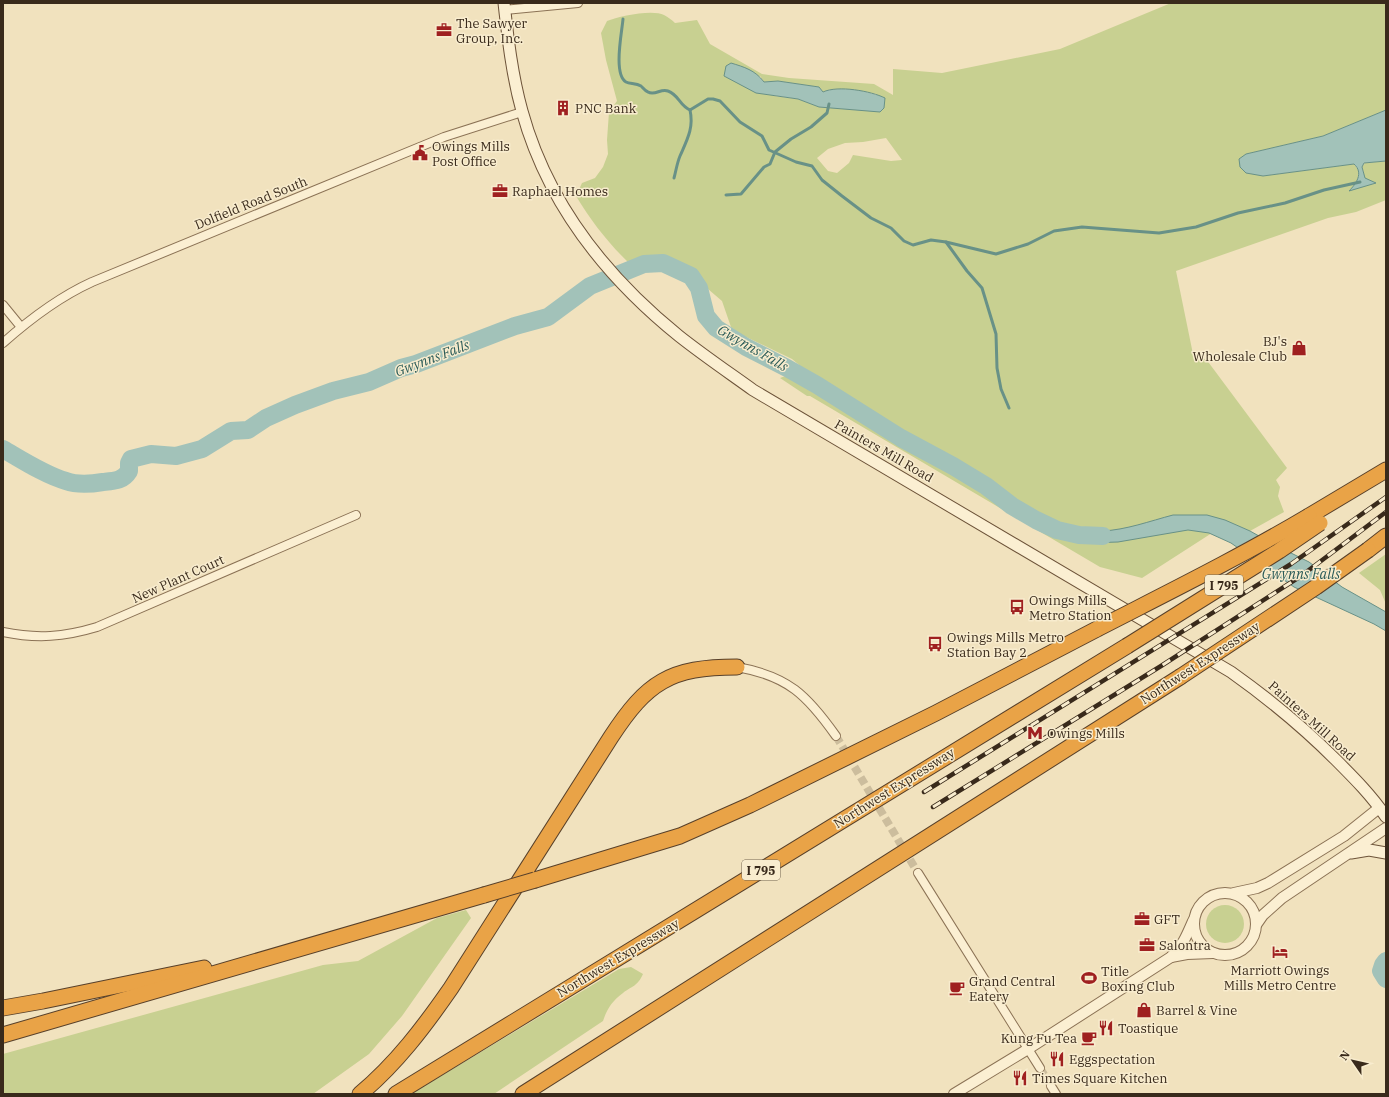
<svg xmlns="http://www.w3.org/2000/svg" width="1389" height="1097" viewBox="0 0 1389 1097" font-family="'IBM Plex Serif',serif">
	<style>
		.green { fill: #c8d091; fill-rule: evenodd }
		.water { fill: #a2c2b9; stroke: #689187 }
		.lines { fill: none; stroke-linecap: round; stroke-linejoin: round }
		.stream { stroke: #689187; stroke-width: 3 }
		.river { stroke: #a2c2b9; stroke-width: 18 }
		.minor-tunnel { stroke: #ccbd9d; stroke-width: 8; stroke-dasharray: 8 4; stroke-linecap: butt }
		.minor-casing { stroke: #8b7255; stroke-width: 10 }
		.tertiary-casing { stroke: #8b7255; stroke-width: 12 }
		.secondary-casing { stroke: #6d5339; stroke-width: 13 }
		.motorway-casing { stroke: #58402a; stroke-width: 17 }
		.minor { stroke: #fbefd2; stroke-width: 8 }
		.tertiary { stroke: #fbefd2; stroke-width: 10 }
		.secondary { stroke: #fbefd2; stroke-width: 11 }
		.motorway { stroke: #e9a347; stroke-width: 15 }
		.rail-casing { stroke: #392a1b; stroke-width: 4.5 }
		.rail { stroke: #f8ecce; stroke-width: 3; stroke-dasharray: 9; stroke-linecap: butt }
		.motorway-bridge-casing { stroke: #58402a; stroke-width: 17; stroke-linecap: butt }
		.motorway-bridge { stroke: #e9a347; stroke-width: 15 }
		.labels { text-anchor: middle; dominant-baseline: central; stroke-width: 3; stroke-linejoin: round; paint-order: stroke }
		.shield { fill: #f8ecce; stroke: #726451; stroke-width: 1 }
		.shield-label { font-size: 12px; font-weight: bold; fill: #392a1b }
		.poi-label { font-size: 13px; fill: #392a1b; stroke: #f8ecce; text-anchor: start }
		.street-label { font-size: 13px; fill: #392a1b; stroke: #f8ecce }
		.water-label { font-size: 14px; font-style: italic; fill: #295a57; stroke: #f8ecce }
	</style>
	<rect width="100%" height="100%" fill="#f1e2be"/>
	<g class="green">
		<path d="M1171,3H1386V110L1323,136L1246,154L1263,176L1354,164L1359,171L1358,178L1364,173L1362,167L1365,163L1386,161V200L1356,212L1328,218L1176,271L1194,359H1206L1287,468L1276,480L1280,487L1278,496L1284,512L1250,531L1229,522L1142,578L1100,567L810,396H807L780,378L804,369L792,359L742,335L731,327L722,301L680,265L668,259L630,264C609,244 591,221 576,196L582,183L595,178L603,167L608,154L607,140L609,112L617,101L606,60L601,33L607,21C619,16 653,9 664,15C668,17 672,20 675,23L697,20L710,44L762,74L789,78L874,84L893,95V69L942,73L1060,49ZM724,76H760L764,82L778,81L819,87L823,92C839,85 860,92 877,94L848,109L819,107L798,99L775,96L738,83ZM886,138L902,160L891,161L853,155L849,163L837,173L828,171L817,158L828,149L845,143L863,142Z"/>
		<path d="M1386,554V604L1380,590L1359,573Z"/>
		<circle cx="1225" cy="924" r="19"/>
		<path d="M466,910L471,918L402,1016L369,1054L313,1094H3V1054L323,965L358,961L437,918Z"/>
		<path d="M631,967L643,974C637,987 633,985 623,993C612,1001 607,1009 603,1021L494,1094H411L619,969Z"/>
	</g>
	<g class="water">
		<path d="M731,63C744,67 755,70 764,82L778,81L819,87L823,92C838,85 871,91 885,98L884,108L880,112L819,107L798,99L756,93L724,76L726,66Z"/>
		<path d="M1386,110V161L1364,163L1362,167L1365,178L1376,183L1349,191C1356,184 1364,173 1354,164L1263,176L1246,173L1240,167L1239,159L1246,154L1323,136Z"/>
		<path d="M1173,515H1207L1225,520L1250,531L1275,545L1309,562L1342,587L1386,612V631L1374,624L1294,587L1231,543L1209,533L1188,530L1118,542L1087,543L1081,540L1079,535C1086,529 1094,532 1102,531C1126,530 1150,521 1173,515Z"/>
	</g>
	<g class="lines">
		<g class="stream">
			<path d="M623,19C622,32 613,74 626,82C630,84 636,83 641,86C643,88 645,91 648,92C655,96 661,88 668,91C679,95 679,105 690,110L708,99H713L720,101L740,122L762,136L769,150L796,162L812,166L822,180L842,196L871,218L891,228L904,241L913,245L931,240L946,242L996,254L1028,244L1054,231L1082,227L1159,233L1196,227L1238,213L1285,203L1324,190L1360,182"/>
			<path d="M674,178C676,171 677,163 680,156C687,140 694,128 690,110"/>
			<path d="M726,195L741,194L764,167L770,164L775,152L791,139L811,127L827,113L829,104"/>
			<path d="M946,242L967,271L982,288L996,334L997,368L1001,389L1009,408"/>
		</g>
		<g class="river">
			<path d="M3,449C22,460 45,475 66,481C77,485 91,484 103,482C114,481 123,481 129,471V463L131,459L151,454L176,456L202,449L231,431L248,430L266,418L295,405L333,391L369,382L401,368L416,364L515,326L548,317L590,286L644,264L663,263L691,276L699,288L706,316L716,328L746,347L787,368L817,385L901,438L953,466L986,486L1012,506L1036,520L1057,530L1079,535L1103,536"/>
			<path d="M1386,961L1383,965L1381,971L1386,979"/>
		</g>
		<g class="minor-tunnel">
			<path d="M836,736L918,873"/>
			<path d="M1040,1068L1051,1086"/>
		</g>
		<defs>
			<g id="minor">
				<path d="M504,10L578,3"/>
				<path d="M3,305L21,327"/>
				<path d="M3,343C30,319 59,297 92,282L444,137L522,112"/>
				<path d="M3,632C37,639 64,637 97,627L356,515"/>
				<path d="M737,667C788,676 807,695 836,736"/>
				<path d="M918,873L1040,1068"/>
				<path d="M1051,1086L1056,1094"/>
			</g>
			<g id="tertiary">
				<circle cx="1225" cy="924" r="31"/>
				<path d="M1234,893L1257,888L1268,883L1344,836L1379,808"/>
				<path d="M1256,925L1263,915L1282,898L1386,828"/>
				<path d="M1171,957L1187,954L1213,953"/>
				<path d="M954,1094L1028,1049L1171,957C1182,947 1187,935 1193,921"/>
			</g>
			<g id="secondary">
				<path d="M504,3C508,39 512,75 522,111C547,202 606,277 679,336C703,355 728,372 753,390L1231,672C1269,699 1303,727 1336,760C1354,778 1372,796 1386,817"/>
				<path d="M1351,853L1369,850L1386,853"/>
			</g>
			<g id="motorway">
				<path d="M1309,516L1386,470"/>
				<path d="M1368,550L1386,536"/>
				<path d="M535,880L680,836L750,805L936,713L1097,629"/>
				<path d="M3,1008L43,1001L204,968"/>
				<path d="M3,1035L484,895"/>
				<path d="M360,1094C396,1064 424,1027 451,988L611,737C647,682 670,667 737,667"/>
				<path d="M396,1094L1127,646"/>
				<path d="M523,1094L1180,677"/>
			</g>
		</defs>
		<use href="#minor" class="minor-casing"/>
		<use href="#tertiary" class="tertiary-casing"/>
		<use href="#secondary" class="secondary-casing"/>
		<use href="#motorway" class="motorway-casing"/>
		<use href="#minor" class="minor"/>
		<use href="#tertiary" class="tertiary"/>
		<use href="#secondary" class="secondary"/>
		<use href="#motorway" class="motorway"/>
		<defs>
			<g id="rail">
				<path d="M924,792L1291,564L1386,497"/>
				<path d="M933,807L1161,666L1301,576L1386,512"/>
			</g>
		</defs>
		<use href="#rail" class="rail-casing"/>
		<use href="#rail" class="rail"/>
		<defs>
			<g id="motorway-bridge">
				<path d="M1097,629C1169,592 1240,557 1309,516"/>
				<path d="M1127,646L1279,551L1320,523"/>
				<path d="M1180,677L1316,587L1368,550"/>
				<path d="M484,895L535,880"/>
			</g>
		</defs>
		<use href="#motorway-bridge" class="motorway-bridge-casing"/>
		<use href="#motorway-bridge" class="motorway-bridge"/>
	</g>
	<defs>
		<symbol id="office-bare" viewBox="-9 -9 18 18"><path d="M-6-3h4V-5.5h4V-3h4V5H-6ZM-1-4.5V-3h2v-1.5ZM-6 0V1H6V0Z" fill="#9f2020" stroke="#f8ecce" stroke-width="2.5" paint-order="stroke"/></symbol>
		<symbol id="building-bare" viewBox="-9 -9 18 18"><path d="M-4-6H4V6H1V3H-1V6H-4ZM-2.5-4.3h1.7v1.8h-1.7ZM.8-4.3h1.7v1.8H.8ZM-2.5-1h1.7V.8h-1.7ZM.8-1h1.7V.8H.8Z" fill="#9f2020" stroke="#f8ecce" stroke-width="2.5" paint-order="stroke"/></symbol>
		<symbol id="civic-bare" viewBox="-9 -9 18 18"><path d="M-.6-6.5H3V-4.5H.6V-3L4-1V1h2V6H-6V1h2V-1L-.6-3ZM-1.2 2.5V6h2.4V2.5Z" fill="#9f2020" stroke="#f8ecce" stroke-width="2.5" paint-order="stroke"/></symbol>
		<symbol id="shop-bare" viewBox="-9 -9 18 18"><path d="M-5-2.5h2.3a2.7 3.5 0 0 1 5.4 0H5L5.5 6h-11ZM-1.5-2.5h3a1.5 2.3 0 0 0-3 0Z" fill="#9f2020" stroke="#f8ecce" stroke-width="2.5" paint-order="stroke"/></symbol>
		<symbol id="bus-bare" viewBox="-9 -9 18 18"><path d="M-5-6H5V4H4V6H2V4H-2V6H-4V4H-5ZM-3.5-4V0h7V-4ZM-3.5 1.2v1.5H-2V1.2ZM2 1.2v1.5H3.5V1.2Z" fill="#9f2020" stroke="#f8ecce" stroke-width="2.5" paint-order="stroke"/></symbol>
		<symbol id="metro-bare" viewBox="-9 -9 18 18"><path d="M-5.5 5V-5H-3L0 0L3-5H5.5V5H3V-.5L0 4L-3-.5V5Z" fill="#9f2020" stroke="#f8ecce" stroke-width="2.5" paint-order="stroke"/></symbol>
		<symbol id="hotel-bare" viewBox="-9 -9 18 18"><path d="M-6-4.5h1.5V1H6V5H4.5V3h-9V5H-6ZM-4 0a1.8 1.8 0 1 1 3.6 0ZM.5 0V-2.5h3Q6-2.5 6 0Z" fill="#9f2020" stroke="#f8ecce" stroke-width="2.5" paint-order="stroke"/></symbol>
		<symbol id="stadium-bare" viewBox="-9 -9 18 18"><path d="M0-5a6.5 5 0 1 0 0 10a6.5 5 0 1 0 0-10ZM-3.5-1.8h7v3.6h-7Z" fill="#9f2020" stroke="#f8ecce" stroke-width="2.5" paint-order="stroke"/></symbol>
		<symbol id="cafe-bare" viewBox="-9 -9 18 18"><path d="M-5.5-4.5H6V0H3Q3 3.5 0 3.5H-2.5Q-5.5 3.5-5.5 0ZM3-3.2v2h1.7v-2ZM-6 4.5H4V6H-6Z" fill="#9f2020" stroke="#f8ecce" stroke-width="2.5" paint-order="stroke"/></symbol>
		<symbol id="restaurant-bare" viewBox="-9 -9 18 18"><path d="M-5-6h1v4h1v-4h1v4h1v-4h1v5L-1.5 .5V6h-2V.5L-5-1ZM5-6V6H3V1.5H1.5Q1.5-4 5-6Z" fill="#9f2020" stroke="#f8ecce" stroke-width="2.5" paint-order="stroke"/></symbol>
	</defs>
	<g fill-rule="evenodd">
		<use href="#office-bare" x="433" y="19" width="22" height="22"/>
		<use href="#building-bare" x="552" y="97" width="22" height="22"/>
		<use href="#civic-bare" x="409" y="142" width="22" height="22"/>
		<use href="#office-bare" x="489" y="180" width="22" height="22"/>
		<use href="#shop-bare" x="1288" y="337" width="22" height="22"/>
		<use href="#bus-bare" x="1006" y="596" width="22" height="22"/>
		<use href="#bus-bare" x="924" y="633" width="22" height="22"/>
		<use href="#metro-bare" x="1024" y="722" width="22" height="22"/>
		<use href="#office-bare" x="1131" y="908" width="22" height="22"/>
		<use href="#office-bare" x="1136" y="934" width="22" height="22"/>
		<use href="#hotel-bare" x="1269" y="941" width="22" height="22"/>
		<use href="#stadium-bare" x="1078" y="967" width="22" height="22"/>
		<use href="#cafe-bare" x="946" y="977" width="22" height="22"/>
		<use href="#shop-bare" x="1133" y="999" width="22" height="22"/>
		<use href="#restaurant-bare" x="1095" y="1017" width="22" height="22"/>
		<use href="#cafe-bare" x="1078" y="1027" width="22" height="22"/>
		<use href="#restaurant-bare" x="1046" y="1048" width="22" height="22"/>
		<use href="#restaurant-bare" x="1009" y="1067" width="22" height="22"/>
	</g>
	<g class="labels">
		<g class="shield">
			<rect x="1205" y="575" width="38" height="20" rx="3"/>
			<rect x="742" y="860" width="38" height="20" rx="3"/>
		</g>
		<g class="shield-label">
			<text x="1224" y="585">I 795</text>
			<text x="761" y="870">I 795</text>
		</g>
		<g class="poi-label">
			<text x="456" y="23">The Sawyer<tspan x="456" dy="15">Group, Inc.</tspan></text>
			<text x="575" y="108">PNC Bank</text>
			<text x="432" y="146">Owings Mills<tspan x="432" dy="15">Post Office</tspan></text>
			<text x="512" y="191">Raphael Homes</text>
			<text x="1287" y="341" text-anchor="end">BJ's<tspan x="1287" dy="15">Wholesale Club</tspan></text>
			<text x="1029" y="600">Owings Mills<tspan x="1029" dy="15">Metro Station</tspan></text>
			<text x="947" y="637">Owings Mills Metro<tspan x="947" dy="15">Station Bay 2</tspan></text>
			<text x="1047" y="733">Owings Mills</text>
			<text x="1154" y="919">GFT</text>
			<text x="1159" y="945">Salontra</text>
			<text x="1280" y="970" text-anchor="middle">Marriott Owings<tspan x="1280" dy="15">Mills Metro Centre</tspan></text>
			<text x="1101" y="971">Title<tspan x="1101" dy="15">Boxing Club</tspan></text>
			<text x="969" y="981">Grand Central<tspan x="969" dy="15">Eatery</tspan></text>
			<text x="1156" y="1010">Barrel &amp; Vine</text>
			<text x="1118" y="1028">Toastique</text>
			<text x="1077" y="1038" text-anchor="end">Kung Fu Tea</text>
			<text x="1069" y="1059">Eggspectation</text>
			<text x="1032" y="1078">Times Square Kitchen</text>
		</g>
		<g class="street-label">
			<text transform="translate(251 203) rotate(-22)">Dolfield Road South</text>
			<text transform="translate(884 451) rotate(30)">Painters Mill Road</text>
			<text transform="translate(178 579) rotate(-24)">New Plant Court</text>
			<text transform="translate(1200 663) rotate(-33)">Northwest Expressway</text>
			<text transform="translate(1312 721) rotate(42)">Painters Mill Road</text>
			<text transform="translate(894 788) rotate(-32)">Northwest Expressway</text>
			<text transform="translate(618 958) rotate(-31)">Northwest Expressway</text>
		</g>
		<g class="water-label">
			<text transform="translate(753 348) rotate(30)">Gwynns Falls</text>
			<text transform="translate(432 358) rotate(-21)">Gwynns Falls</text>
			<text x="1301" y="574">Gwynns Falls</text>
		</g>
	</g>
	<rect width="1389" height="1097" fill="none" stroke="#392a1b" stroke-width="8"/>
	<g transform="translate(1353 1061) rotate(304)" stroke="#f8ecce" stroke-width="3" paint-order="stroke">
	<path d="M0-3L7 15L0 10L-7 15Z" fill="#392a1b"/>
	<text y="-6" font-size="11" font-weight="bold" text-anchor="middle" fill="#392a1b">N</text>
	</g>
</svg>
